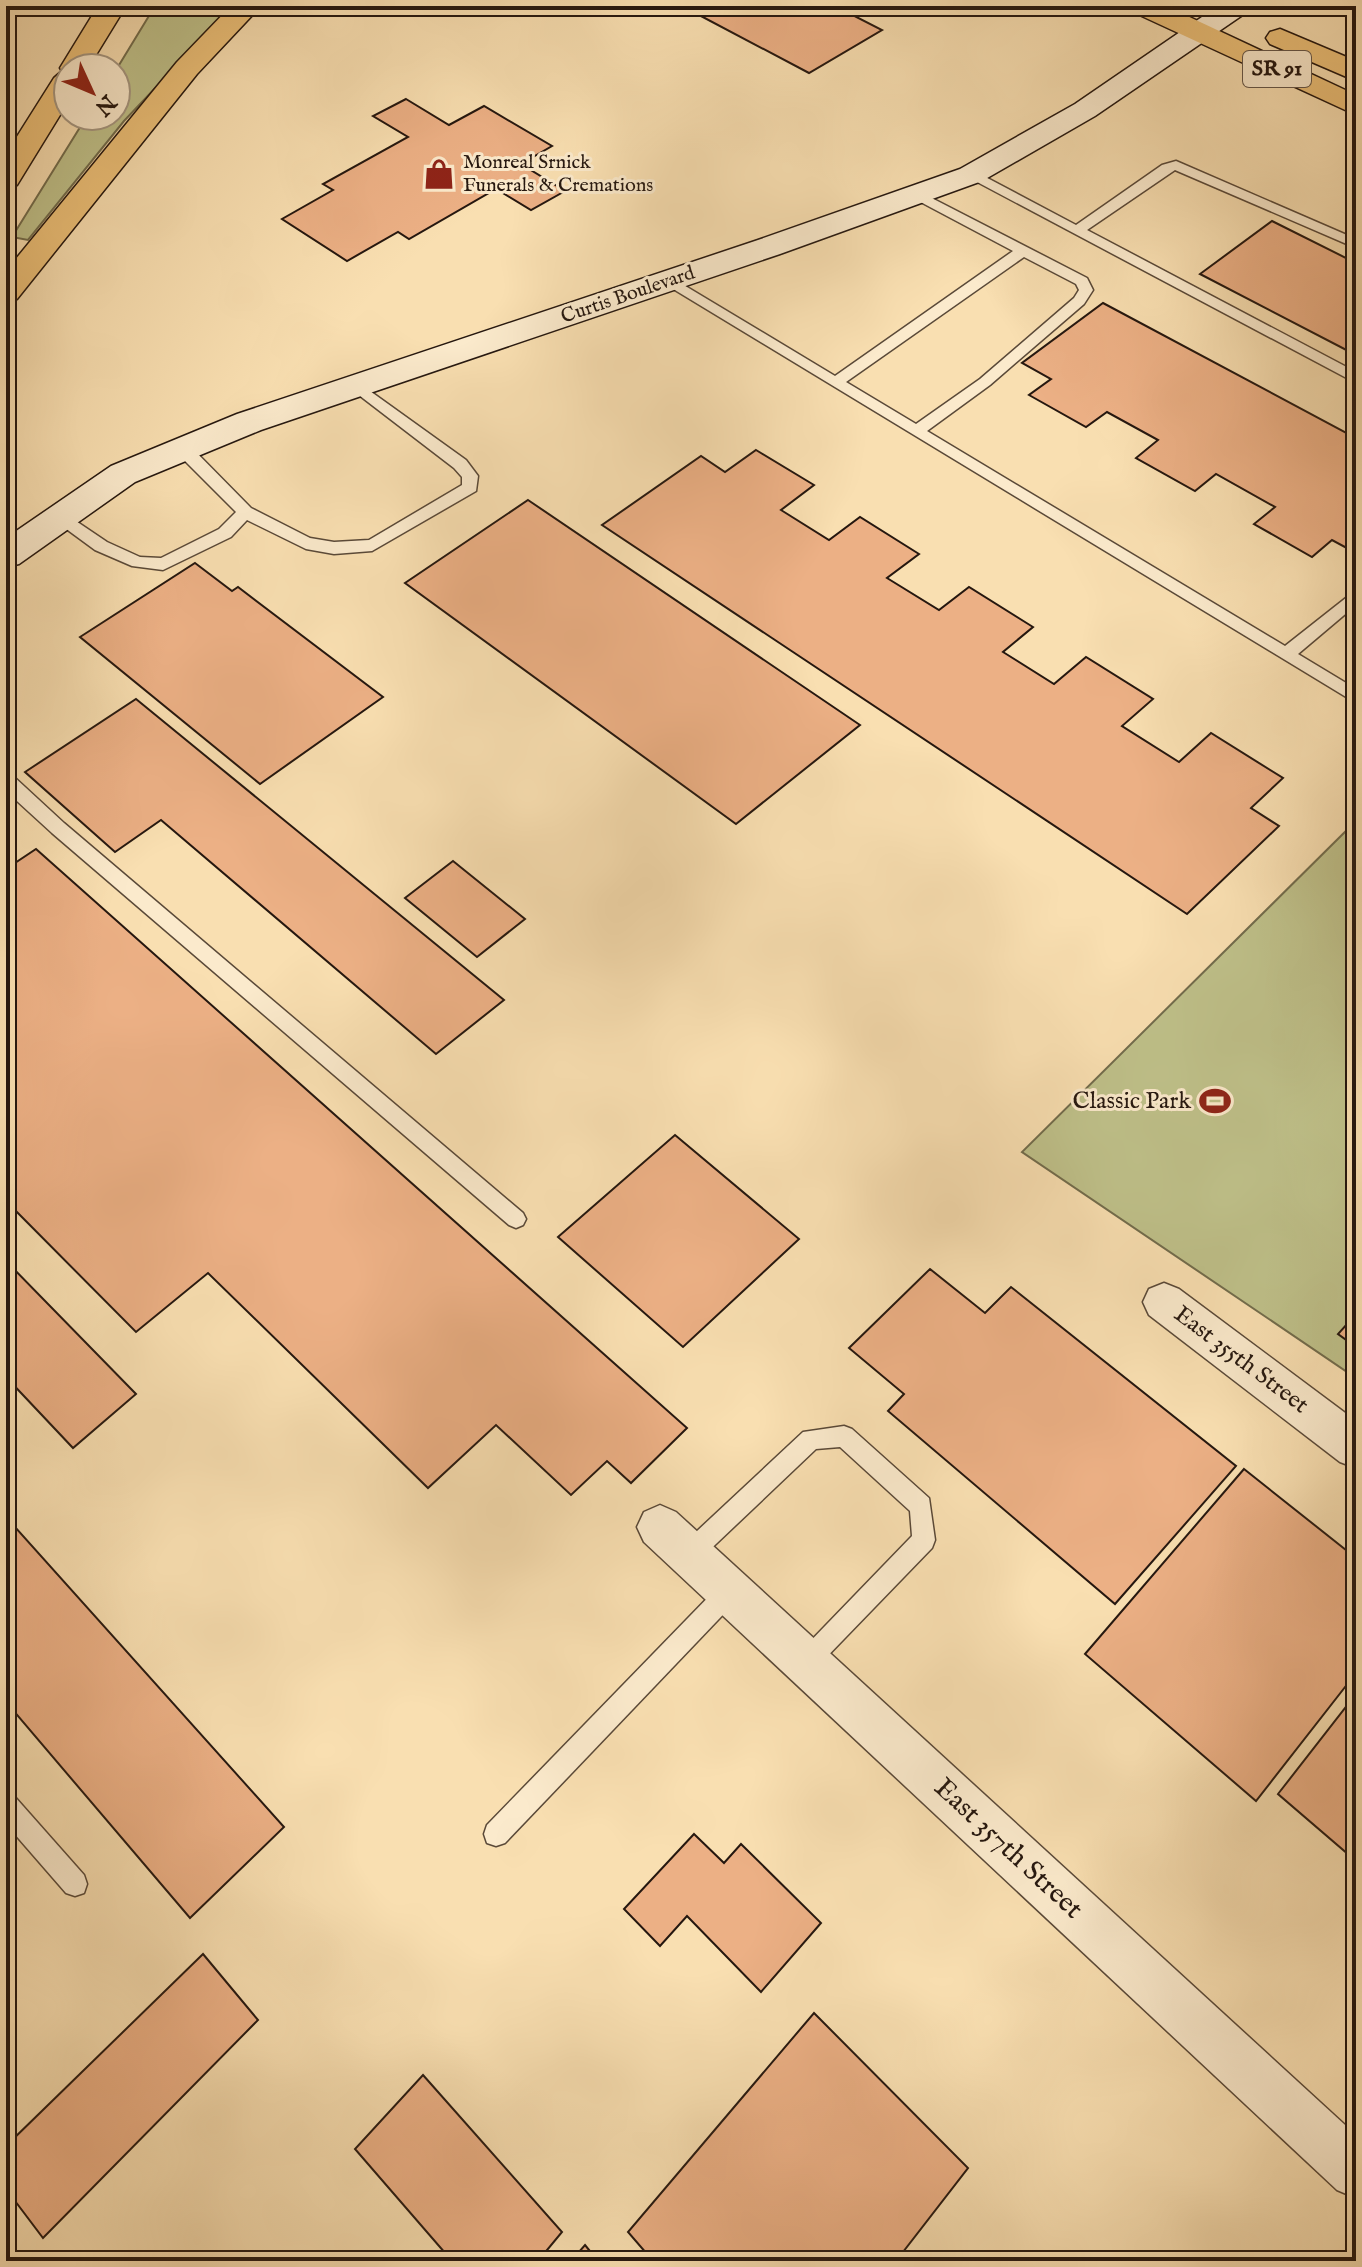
<svg xmlns="http://www.w3.org/2000/svg" width="1362" height="2267" viewBox="0 0 1362 2267" font-family="'IM FELL English',serif">
	<style>
		.green { fill: #bfc18a; stroke: #726c4c; stroke-width: 2 }
		.building { fill: #ecb085; stroke: #25170f; stroke-width: 2 }
		.lines { fill: none; stroke-linecap: round; stroke-linejoin: round }
		.lane-casing { stroke: #5a4938; stroke-width: 3 }
		.street-casing { stroke: #5a4938; stroke-width: 3 }
		.secondary-casing { stroke: #25170f; stroke-width: 3 }
		.primary-casing { stroke: #25170f; stroke-width: 3 }
		.highway-casing { stroke: #25170f; stroke-width: 3 }
		.path { stroke: #25170f; stroke-width: 4; stroke-dasharray: 1 3; stroke-linecap: butt }
		.lane { fill: #fbeacc; fill-rule: evenodd }
		.street { fill: #fbeacc; fill-rule: evenodd }
		.secondary { fill: #fbeacc; fill-rule: evenodd }
		.primary { fill: #ecc078; fill-rule: evenodd }
		.highway { fill: #ecc078; fill-rule: evenodd }
		.labels { text-anchor: middle; dominant-baseline: central; stroke-width: 6; stroke-linejoin: round; paint-order: stroke }
		.far-poi-label { font-size: 20px; fill: #25170f; stroke: #fbeacc; text-anchor: start }
		.far-street-label { font-size: 20px; fill: #25170f; stroke: #fbeacc }
		.shield { fill: #fbeacc; stroke: #655648; stroke-width: 2 }
		.shield-label { font-size: 22px; font-weight: bold; fill: #25170f }
		.poi-label { font-size: 24px; fill: #25170f; stroke: #fbeacc; text-anchor: end }
		.street-label { font-size: 24px; fill: #25170f; stroke: #fbeacc }
		.near-street-label { font-size: 28px; fill: #25170f; stroke: #fbeacc }
	</style>
	<rect width="100%" height="100%" fill="#f9dfb1"/>
	<filter id="stains"><feTurbulence type="fractalNoise" baseFrequency=".0025" numOctaves="4"/><feColorMatrix values="0 0 0 0 .2 0 0 0 0 .09 0 0 0 0 .02 0 0 0 .5 -.17"/></filter>
	<radialGradient id="worn" r=".72"><stop offset=".6" stop-color="#630" stop-opacity="0"/><stop offset="1" stop-color="#630" stop-opacity=".3"/></radialGradient>
	<g class="green">
		<path d="M155,6H233L124,121L28,240L12,237L87,116H116V70Z"/>
		<path d="M1356,821V1378L1022,1152Z"/>
	</g>
	<g class="building">
		<path d="M682,6H835L882,30L809,73Z"/>
		<path d="M406,99L449,125L484,106L552,146L521,164L565,191L531,210L496,189L409,239L398,232L347,261L282,219L333,190L323,184L408,137L373,116Z"/>
		<path d="M1272,221L1356,263V355L1200,274Z"/>
		<path d="M1103,303L1356,438V553L1332,540L1312,557L1254,524L1275,507L1216,474L1195,491L1136,458L1158,440L1107,412L1086,427L1029,395L1051,379L1022,363Z"/>
		<path d="M756,450L814,485L781,510L829,540L860,517L919,554L887,578L939,610L969,587L1033,627L1003,652L1054,684L1086,657L1153,699L1122,726L1179,762L1211,733L1283,778L1251,808L1279,826L1187,914L602,525L701,456L725,472Z"/>
		<path d="M528,500L860,725L736,824L405,583Z"/>
		<path d="M195,563L232,591L238,587L383,697L260,784L80,637Z"/>
		<path d="M136,699L504,1000L436,1054L161,820L115,852L25,772Z"/>
		<path d="M36,849L687,1428L631,1483L607,1461L571,1495L496,1425L428,1488L208,1273L136,1332L6,1201V895L13,890L6,884V869Z"/>
		<path d="M453,861L525,919L477,957L405,898Z"/>
		<path d="M675,1135L799,1239L683,1347L558,1237Z"/>
		<path d="M6,1261L136,1394L73,1448L6,1377Z"/>
		<path d="M930,1269L985,1313L1011,1287L1236,1466L1115,1604L888,1411L904,1394L849,1348Z"/>
		<path d="M1356,1314V1347L1338,1334Z"/>
		<path d="M1244,1469L1356,1558V1673L1256,1801L1085,1654Z"/>
		<path d="M6,1517L284,1827L190,1918L6,1702Z"/>
		<path d="M1356,1694V1861L1278,1794Z"/>
		<path d="M694,1834L724,1863L741,1844L821,1923L761,1992L687,1916L660,1946L624,1909Z"/>
		<path d="M203,1954L258,2020L43,2238L6,2189V2146Z"/>
		<path d="M814,2013L968,2168L896,2261H653L628,2232Z"/>
		<path d="M423,2075L562,2232L538,2261H452L355,2149Z"/>
		<path d="M585,2245L598,2261H571Z"/>
	</g>
	<g class="lines">
		<defs>
			<g id="lane">
				<path d="M1176,161L1356,239V248L1175,170L1087,230L1356,372V383L964,175L976,172L1076,225L1162,165Z"/>
				<path d="M918,191L1087,278L1093,290L1084,304L990,385L927,431L1285,646L1356,590V605L1298,654L1356,689V703L660,281L667,277L672,278L835,376L1013,251L913,198L911,195ZM1024,257L1076,284L1079,290L1074,298L980,379L916,424L846,382Z"/>
				<path d="M356,381L466,460L478,476L476,491L372,551L334,554L306,549L247,520L231,537L163,570L132,566L95,550L50,517L58,512L64,513L107,542L140,557L161,558L219,529L236,512L177,453L175,449L183,444L189,445L251,508L310,538L334,542L369,540L462,485V477L454,468L351,389V383Z"/>
				<path d="M6,773L12,775L64,823L523,1213L526,1219L523,1225L516,1228L509,1225L52,833L6,791Z"/>
				<path d="M844,1426L852,1429L929,1498L935,1540L932,1548L814,1670L806,1674L798,1670L794,1662L798,1654L912,1536L910,1511L840,1447L816,1449L697,1562L689,1565L681,1562L678,1554L681,1546L803,1432Z"/>
				<path d="M730,1580L738,1583L741,1591L738,1599L505,1843L496,1846L487,1843L484,1834L487,1825L722,1583Z"/>
				<path d="M6,1794L15,1797L84,1875L87,1884L84,1893L75,1896L66,1893L6,1824Z"/>
			</g>
			<g id="street">
				<path d="M1164,1283L1179,1289L1356,1421V1468L1340,1462L1149,1315L1143,1302L1149,1289Z"/>
				<path d="M660,1505L676,1512L1356,2135V2198L1337,2190L644,1542L637,1527L644,1512Z"/>
			</g>
			<path id="secondary" d="M1218,6H1251L1247,12L1095,116L982,181L780,254L261,430L135,482L19,564L6,567V538L111,466L237,414L758,240L960,169L1075,104Z"/>
			<g id="primary">
				<path d="M1129,6H1166L1356,95V115L1133,12Z"/>
				<path d="M1280,29L1356,61V81L1270,44L1266,38L1270,32Z"/>
			</g>
			<g id="highway">
				<path d="M98,6H126L88,68H68V102L17,185L6,188V154L54,78L62,71L60,68Z"/>
				<path d="M231,6H261L197,74L17,299L6,302V271L177,62Z"/>
			</g>
		</defs>
		<use href="#lane" class="lane-casing"/>
		<use href="#street" class="street-casing"/>
		<use href="#secondary" class="secondary-casing"/>
		<use href="#primary" class="primary-casing"/>
		<use href="#highway" class="highway-casing"/>
		<path class="path" d="M1324,6L1356,21"/>
		<use href="#lane" class="lane"/>
		<use href="#street" class="street"/>
		<use href="#secondary" class="secondary"/>
		<use href="#primary" class="primary"/>
		<use href="#highway" class="highway"/>
	</g>
	<defs>
		<symbol id="shop-bare" viewBox="-9 -9 18 18"><path d="M-5-2.5h2.3a2.7 3.5 0 0 1 5.4 0H5L5.5 6h-11ZM-1.5-2.5h3a1.5 2.3 0 0 0-3 0Z" fill="#8f2418" stroke="#fbeacc" stroke-width="2.5" paint-order="stroke"/></symbol>
		<symbol id="stadium-bare" viewBox="-9 -9 18 18"><path d="M0-5a6.5 5 0 1 0 0 10a6.5 5 0 1 0 0-10ZM-3.5-1.8h7v3.6h-7Z" fill="#8f2418" stroke="#fbeacc" stroke-width="2.5" paint-order="stroke"/></symbol>
	</defs>
	<g fill-rule="evenodd">
		<use href="#shop-bare" x="417" y="152" width="44" height="44"/>
		<use href="#stadium-bare" x="1193" y="1079" width="44" height="44"/>
	</g>
	<g class="labels">
		<g class="far-poi-label">
			<text x="463" y="162">Monreal Srnick<tspan x="463" dy="23">Funerals &amp; Cremations</tspan></text>
		</g>
		<g class="far-street-label">
			<text transform="translate(628 295) rotate(-19)">Curtis Boulevard</text>
		</g>
		<rect class="shield" x="1243" y="51" width="68" height="36" rx="6"/>
		<g class="shield-label">
			<text x="1277" y="69">SR 91</text>
		</g>
		<g class="poi-label">
			<text x="1191" y="1101">Classic Park</text>
		</g>
		<g class="street-label">
			<text transform="translate(1241 1360) rotate(37)">East 355th Street</text>
		</g>
		<g class="near-street-label">
			<text transform="translate(1008 1849) rotate(43)">East 357th Street</text>
		</g>
	</g>
	<rect width="1362" height="2267" fill="none" stroke="#f9dfb1" stroke-width="32"/>
	<rect x="8" y="8" width="1346" height="2251" fill="none" stroke="#25170f" stroke-width="4"/>
	<rect x="16" y="16" width="1330" height="2235" fill="none" stroke="#25170f" stroke-width="2"/>
	<g transform="translate(92 92) rotate(134)"><circle r="38" fill="#fbeacc" stroke="#a59680" stroke-width="2"/>
	<path d="M0-6L14 30L0 20L-14 30Z" fill="#8f2418"/>
	<text y="-12" font-size="22" font-weight="bold" text-anchor="middle" fill="#25170f">N</text>
	</g>
	<rect width="100%" height="100%" filter="url(#stains)"/>
	<rect width="100%" height="100%" fill="url(#worn)"/>
</svg>
